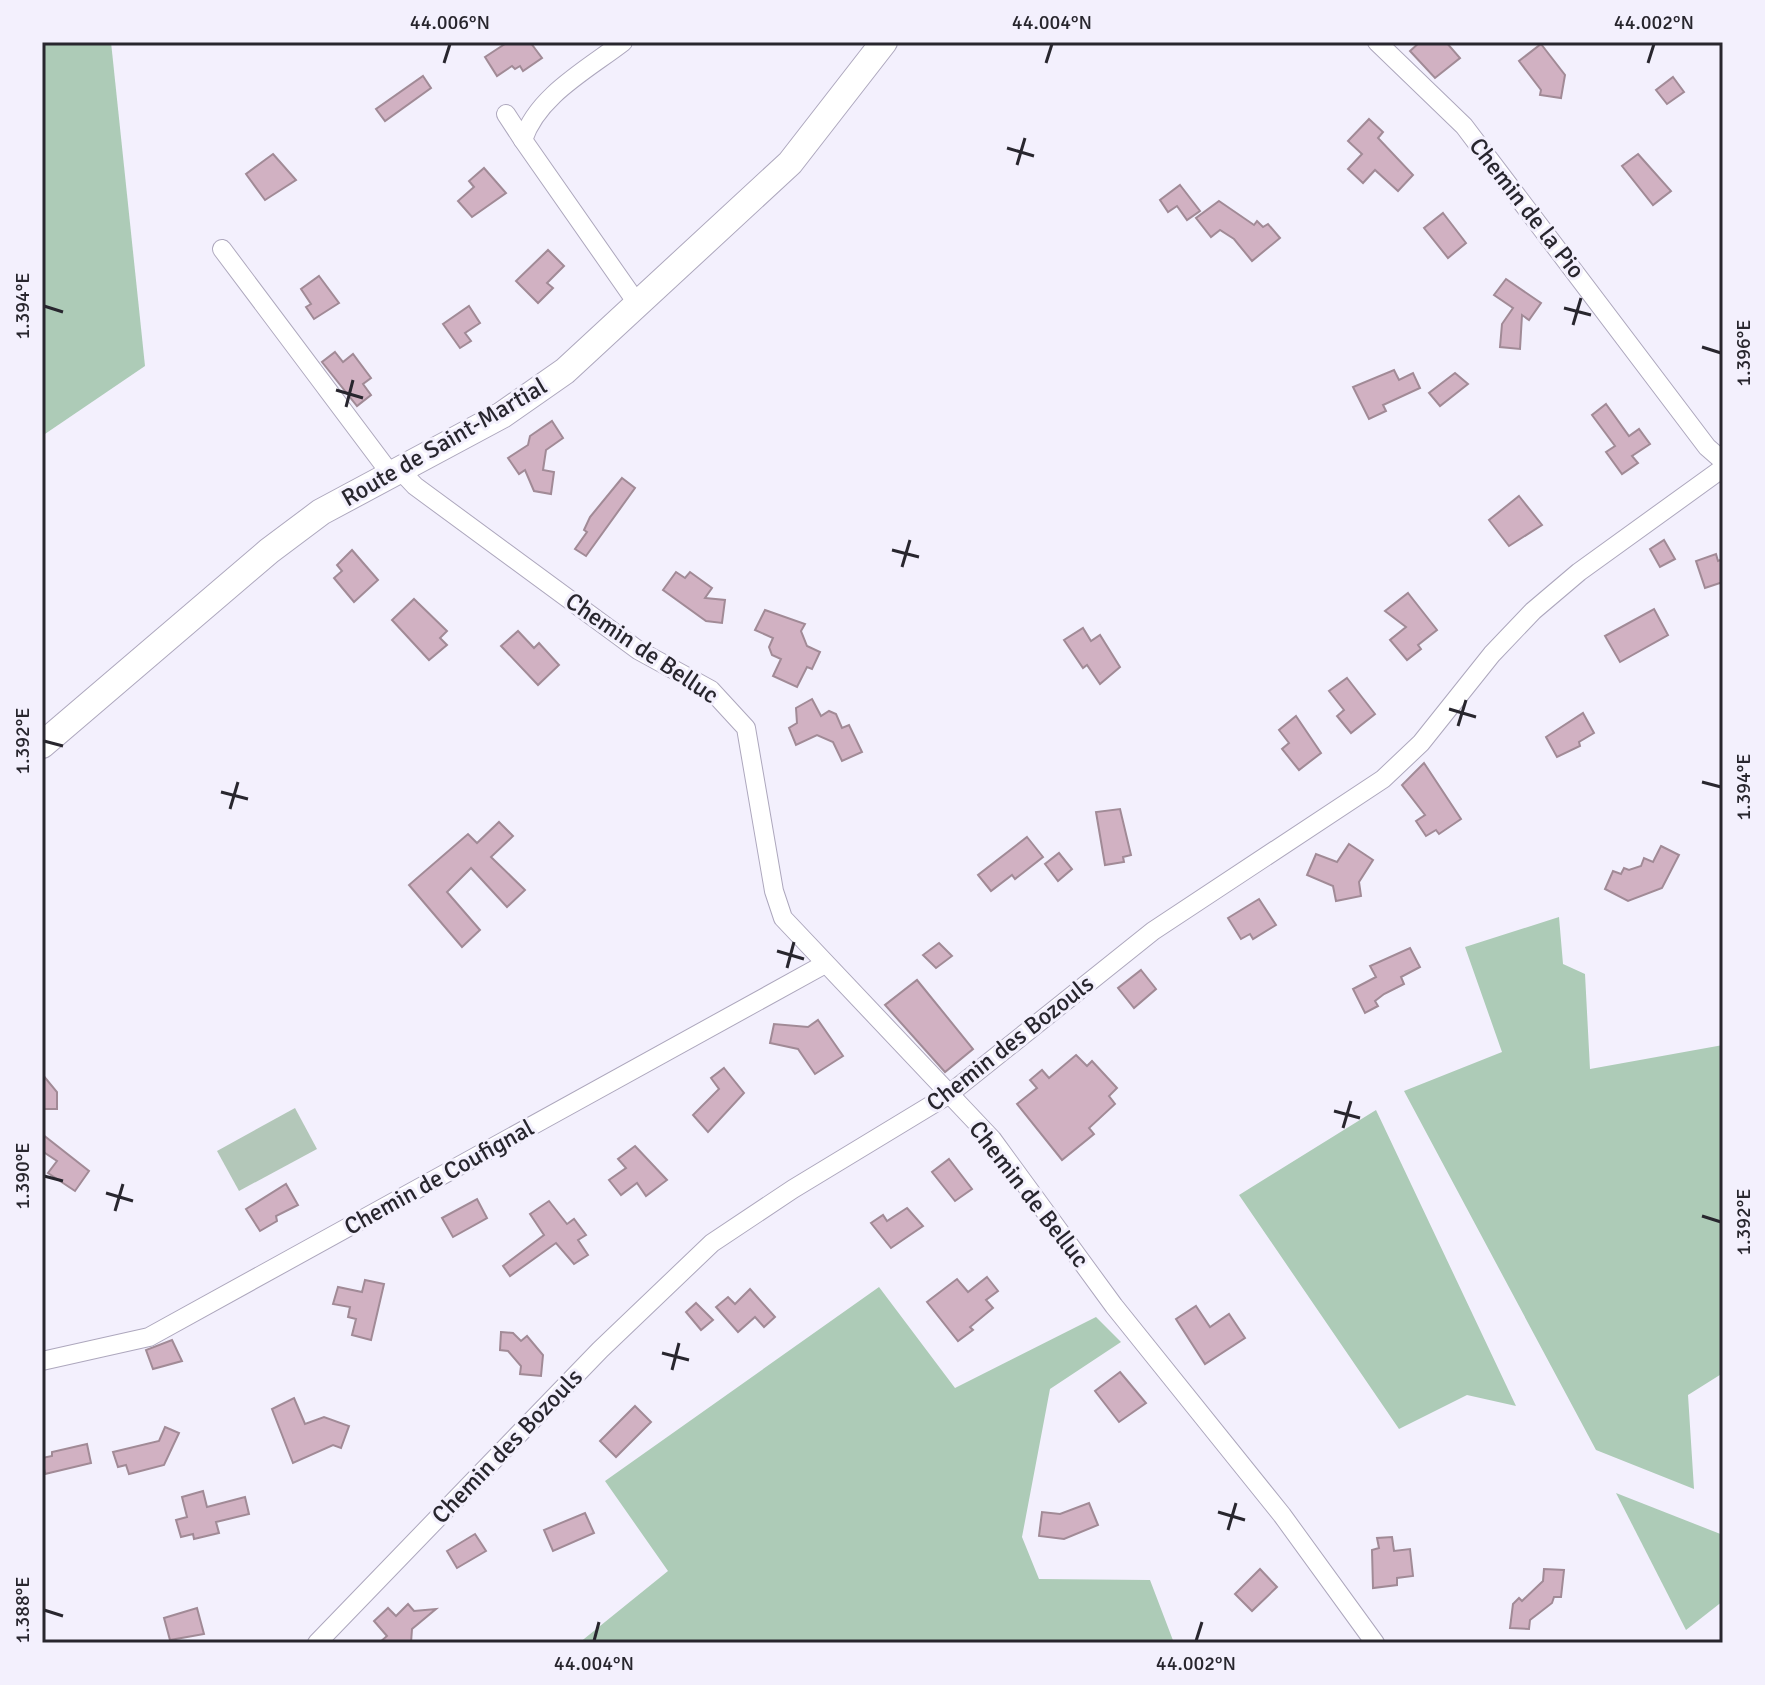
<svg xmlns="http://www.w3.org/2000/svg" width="1765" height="1685" viewBox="0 0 1765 1685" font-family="Signika,sans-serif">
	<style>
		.green { fill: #b3c7b9 }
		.forest { fill: #adcbb7 }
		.building { fill: #d1b1c2; stroke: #a18a96; stroke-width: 2 }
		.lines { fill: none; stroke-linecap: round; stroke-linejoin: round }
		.minor-casing { stroke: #ada7bd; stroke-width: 20 }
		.secondary-casing { stroke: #ada7bd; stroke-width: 28 }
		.minor { stroke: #fff; stroke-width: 18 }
		.secondary { stroke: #fff; stroke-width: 26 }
		.ticks { fill: none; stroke: #28262e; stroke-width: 3 }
		.labels { text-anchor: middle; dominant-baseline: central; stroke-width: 6; stroke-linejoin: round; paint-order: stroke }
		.street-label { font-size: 24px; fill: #28262e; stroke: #f3f0fd }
		.neatline { fill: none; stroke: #28262e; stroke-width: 3 }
		.ticks-label { font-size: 20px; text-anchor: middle; fill: #28262e }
	</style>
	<rect width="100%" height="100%" fill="#f3f0fd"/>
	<path class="green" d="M295,1108L317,1149L239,1191L217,1151Z"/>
	<g class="forest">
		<path d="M42,42H111L145,366L42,436Z"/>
		<path d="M1559,917L1563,964L1585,974L1590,1069L1723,1045V1373L1688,1395L1694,1489L1596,1450L1404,1091L1502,1052L1465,947Z"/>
		<path d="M1376,1110L1516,1406L1467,1395L1399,1429L1239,1195Z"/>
		<path d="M879,1287L955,1388L1096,1317L1121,1342L1050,1389L1022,1537L1039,1579L1150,1580L1174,1643H579L668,1571L605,1481Z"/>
		<path d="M1616,1493L1723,1535V1601L1686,1630Z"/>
	</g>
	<g class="building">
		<path d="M508,42H530L542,58L523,71L520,66L515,69L512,66L497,76L485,57Z"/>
		<path d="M1420,42H1446L1460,58L1435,78L1410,51Z"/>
		<path d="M1541,44L1565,75L1561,98L1540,95L1541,90L1519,61Z"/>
		<path d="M423,76L431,88L385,121L376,109Z"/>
		<path d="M1673,77L1684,92L1667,104L1656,90Z"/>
		<path d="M1369,119L1383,132L1378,138L1413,175L1398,191L1375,170L1363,183L1348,169L1362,154L1348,141Z"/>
		<path d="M273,154L296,180L265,200L246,174Z"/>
		<path d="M1638,154L1671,191L1653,205L1622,166Z"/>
		<path d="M484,168L506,193L472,217L458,201L474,187L469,181Z"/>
		<path d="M1180,185L1200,211L1187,220L1177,206L1168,212L1160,200Z"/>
		<path d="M1219,201L1254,225L1257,221L1263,227L1268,224L1280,238L1252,261L1234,239L1220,230L1211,237L1196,218Z"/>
		<path d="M1443,213L1466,243L1448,258L1424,228Z"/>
		<path d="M548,250L564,266L547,283L553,288L538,303L516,281Z"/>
		<path d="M319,276L339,303L314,319L306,307L311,304L301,289Z"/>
		<path d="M1506,279L1541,303L1529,320L1522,315L1520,349L1500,347L1502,324L1513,308L1494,295Z"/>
		<path d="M469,306L480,323L465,333L471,341L460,348L443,324Z"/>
		<path d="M335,352L343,362L353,354L371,378L363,384L371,395L357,406L322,362Z"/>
		<path d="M1394,370L1399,380L1413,373L1420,388L1383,405L1386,411L1369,419L1353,387Z"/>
		<path d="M1455,373L1468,384L1440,406L1429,393Z"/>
		<path d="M1606,404L1629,436L1639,429L1650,444L1632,456L1638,463L1622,474L1606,452L1615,446L1592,415Z"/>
		<path d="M552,421L563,438L546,450L543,470L554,472L551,494L534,491L525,470L519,474L508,458L528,445L530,436Z"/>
		<path d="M622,478L635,488L586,556L575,549L587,532L584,530L590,517Z"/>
		<path d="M1519,496L1542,525L1509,546L1489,520Z"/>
		<path d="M1664,540L1675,559L1660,567L1650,549Z"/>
		<path d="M352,550L378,580L354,602L334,578L342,571L337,565Z"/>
		<path d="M1716,554L1718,561L1723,559V582L1705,588L1696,561Z"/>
		<path d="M676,572L685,578L690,572L712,588L705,598L725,600L722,623L706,621L663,590Z"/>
		<path d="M1408,593L1437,630L1418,645L1421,649L1407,660L1390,640L1406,627L1385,611Z"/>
		<path d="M414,599L447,631L440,638L447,645L429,660L392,620Z"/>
		<path d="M1654,609L1668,635L1620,662L1605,636Z"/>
		<path d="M765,610L805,624L801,631L807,646L820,652L812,669L807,667L797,687L773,676L781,659L772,655L769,647L773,638L755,630Z"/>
		<path d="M1083,628L1091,641L1100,635L1120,667L1100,684L1087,665L1083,668L1064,640Z"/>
		<path d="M518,631L534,648L539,643L559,665L538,685L501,646Z"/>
		<path d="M1347,678L1375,714L1351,733L1337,716L1344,710L1329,691Z"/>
		<path d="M812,699L821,716L829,711L836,714L842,728L849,725L862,752L842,761L833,742L817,735L796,745L789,728L797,723L796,708Z"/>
		<path d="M1583,713L1594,733L1579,742L1580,746L1557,757L1546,737Z"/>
		<path d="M1296,716L1321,753L1299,770L1282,749L1289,743L1279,730Z"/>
		<path d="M1424,763L1461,819L1439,834L1436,830L1426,836L1416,821L1425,815L1402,785Z"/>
		<path d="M1120,809L1131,855L1123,857L1124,862L1105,865L1096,812Z"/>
		<path d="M499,822L513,836L491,857L525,890L507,907L471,868L447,892L480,930L462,947L409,885L468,834L477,843Z"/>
		<path d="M1027,837L1043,857L1015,879L1012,875L991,891L978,875Z"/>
		<path d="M1349,844L1373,860L1359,882L1361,896L1336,901L1333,886L1307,875L1316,854L1337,862Z"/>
		<path d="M1661,846L1679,855L1662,888L1628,901L1605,889L1613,871L1621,874L1624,868L1629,870L1641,866L1644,858L1653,862Z"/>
		<path d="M1059,853L1072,869L1058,881L1045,864Z"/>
		<path d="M1259,899L1276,925L1253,939L1250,934L1241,939L1228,918Z"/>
		<path d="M939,943L952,956L936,968L923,955Z"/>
		<path d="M1410,948L1420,967L1401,977L1404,984L1384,994L1375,1001L1378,1006L1365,1013L1353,989L1376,977L1370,966Z"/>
		<path d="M1141,970L1156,989L1134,1008L1118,988Z"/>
		<path d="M917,980L973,1049L945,1072L885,1005Z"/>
		<path d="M818,1020L843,1056L815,1074L798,1049L770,1043L774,1024L808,1027Z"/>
		<path d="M1076,1055L1087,1066L1092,1061L1117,1088L1109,1096L1115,1104L1089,1128L1094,1134L1062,1160L1017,1104L1037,1088L1030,1080L1042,1070L1049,1078Z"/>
		<path d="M724,1068L744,1093L708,1132L693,1115L719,1089L711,1078Z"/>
		<path d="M42,1074L57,1092V1109H42Z"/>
		<path d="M42,1134L89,1171L75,1191L48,1173L57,1161L42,1151Z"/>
		<path d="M635,1146L667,1180L646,1196L637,1183L621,1195L609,1180L626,1168L618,1159Z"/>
		<path d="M949,1159L972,1189L955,1201L932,1172Z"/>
		<path d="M286,1184L298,1205L276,1216L277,1221L260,1231L246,1209Z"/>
		<path d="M477,1199L487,1218L453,1237L442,1218Z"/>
		<path d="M549,1201L567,1224L574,1219L586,1235L578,1240L588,1255L574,1264L556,1243L510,1276L503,1266L544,1235L530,1214Z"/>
		<path d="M907,1208L923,1226L891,1248L871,1223L883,1215L887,1221Z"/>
		<path d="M987,1277L998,1291L986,1300L993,1308L970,1327L973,1330L958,1341L927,1302L957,1279L968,1292Z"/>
		<path d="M365,1280L384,1284L371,1340L352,1335L356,1319L348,1317L350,1307L333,1304L338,1287L362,1292Z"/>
		<path d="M750,1289L775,1317L764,1327L755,1317L738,1332L716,1307L728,1297L735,1304Z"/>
		<path d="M696,1303L713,1320L701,1330L686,1312Z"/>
		<path d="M1196,1306L1210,1327L1229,1314L1245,1338L1205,1364L1176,1319Z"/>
		<path d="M501,1332L513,1333L521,1341L527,1336L543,1355L541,1376L520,1374L521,1366L508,1351L500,1350Z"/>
		<path d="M172,1340L182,1361L153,1369L146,1350Z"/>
		<path d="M1120,1372L1146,1403L1119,1422L1095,1391Z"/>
		<path d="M294,1398L305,1424L324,1417L349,1426L341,1448L333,1445L293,1463L272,1409Z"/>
		<path d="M635,1406L651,1422L616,1457L600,1441Z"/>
		<path d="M165,1427L179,1433L164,1465L129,1474L126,1465L118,1467L113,1452L159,1441Z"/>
		<path d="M87,1444L91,1463L45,1474L42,1458L52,1456V1452Z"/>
		<path d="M203,1491L207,1507L245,1497L249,1514L216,1522L219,1533L194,1539L193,1534L181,1537L176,1520L187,1517L182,1497Z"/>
		<path d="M1089,1503L1098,1525L1064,1539L1039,1536L1042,1512L1060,1514Z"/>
		<path d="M585,1513L594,1533L553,1551L544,1530Z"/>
		<path d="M475,1534L486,1551L457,1568L447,1551Z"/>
		<path d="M1392,1537L1394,1551L1410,1549L1413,1576L1397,1578V1585L1373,1588L1372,1550L1379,1548L1377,1538Z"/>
		<path d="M1260,1569L1277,1587L1252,1611L1235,1594Z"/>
		<path d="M1544,1569L1564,1570L1561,1597H1554L1552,1603L1530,1620L1529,1629L1510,1628L1513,1604L1519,1598L1522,1601L1543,1581Z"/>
		<path d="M408,1604L414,1611L436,1609L412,1629L411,1643H379L387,1636L374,1621L388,1608L396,1616Z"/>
		<path d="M197,1608L204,1634L170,1640L164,1618Z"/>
	</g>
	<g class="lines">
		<defs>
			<g id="minor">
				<path d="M623,42C588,69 537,96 523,140L639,306"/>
				<path d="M1377,42L1464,126L1707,447L1723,461"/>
				<path d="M506,114L523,140"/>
				<path d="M222,249L390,473"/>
				<path d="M399,469L415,486L638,650L711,690L746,728L774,891L783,918L992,1139L1114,1306L1282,1515L1375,1643"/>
				<path d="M42,1361L149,1337L825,964"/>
				<path d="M317,1643L600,1350L712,1243L793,1189L948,1095L1153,931L1383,779L1421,743L1492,654L1533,611L1579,572L1723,468"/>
			</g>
			<path id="secondary" d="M42,745L269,551L321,512L502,415L565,371L790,163L884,42"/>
		</defs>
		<use href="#minor" class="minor-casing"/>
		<use href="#secondary" class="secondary-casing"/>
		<use href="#minor" class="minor"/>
		<use href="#secondary" class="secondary"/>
	</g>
	<path class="ticks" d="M444,63L450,44M1046,63L1052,44M1648,63L1654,44M1007,148L1034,156M1017,165L1025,138M44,306L63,312M1564,308L1591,315M1573,325L1581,298M1702,347L1721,353M336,390L363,398M346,407L353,380M892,550L919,557M902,567L910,540M1449,709L1476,717M1458,726L1466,700M44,741L63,746M1702,782L1721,787M221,792L248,799M230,809L238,782M777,951L804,959M787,968L794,942M1334,1111L1360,1118M1343,1128L1351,1101M44,1176L63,1181M106,1193L133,1201M115,1211L123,1184M1702,1216L1721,1222M662,1353L689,1360M672,1370L679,1343M1218,1512L1245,1520M1228,1530L1236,1503M44,1610L63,1616M594,1641L599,1622M1196,1641L1202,1622"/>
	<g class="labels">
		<g class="street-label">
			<text transform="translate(1527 208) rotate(52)">Chemin de la Pio</text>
			<text transform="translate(444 442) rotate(-30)">Route de Saint-Martial</text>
			<text transform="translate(642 648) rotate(34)">Chemin de Belluc</text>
			<text transform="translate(1010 1043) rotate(-38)">Chemin des Bozouls</text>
			<text transform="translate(439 1177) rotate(-29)">Chemin de Coufignal</text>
			<text transform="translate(1029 1194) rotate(52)">Chemin de Belluc</text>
			<text transform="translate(507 1446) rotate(-46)">Chemin des Bozouls</text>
		</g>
	</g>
	<rect width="1765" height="1685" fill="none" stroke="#f3f0fd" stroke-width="88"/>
	<rect x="44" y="44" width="1677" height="1597" class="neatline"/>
	<g class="ticks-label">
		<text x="450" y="29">44.006°N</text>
		<text x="1052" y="29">44.004°N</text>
		<text x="1654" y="29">44.002°N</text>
		<text transform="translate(22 306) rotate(-90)" y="7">1.394°E</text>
		<text transform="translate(1743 353) rotate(-90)" y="7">1.396°E</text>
		<text transform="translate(22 741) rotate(-90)" y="7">1.392°E</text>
		<text transform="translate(1743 787) rotate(-90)" y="7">1.394°E</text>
		<text transform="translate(22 1176) rotate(-90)" y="7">1.390°E</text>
		<text transform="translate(1743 1222) rotate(-90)" y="7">1.392°E</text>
		<text transform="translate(22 1610) rotate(-90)" y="7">1.388°E</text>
		<text x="594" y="1670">44.004°N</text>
		<text x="1196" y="1670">44.002°N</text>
	</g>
</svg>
